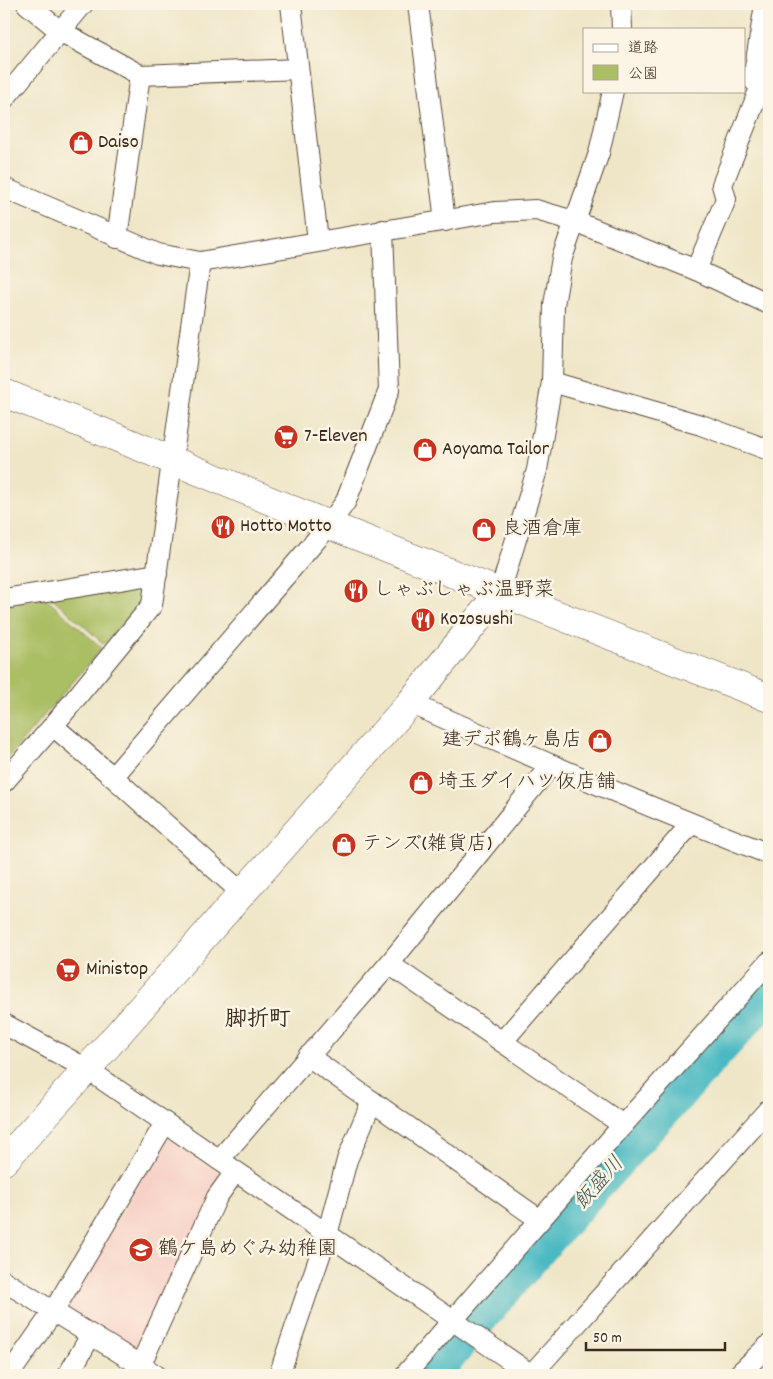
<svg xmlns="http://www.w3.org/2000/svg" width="773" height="1379" viewBox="0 0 773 1379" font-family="Dekko,'Klee One',sans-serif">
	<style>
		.built { fill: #f7d1c7 }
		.green { fill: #aabe63; stroke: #727440 }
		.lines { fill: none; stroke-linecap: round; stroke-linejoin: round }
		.river { stroke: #4ab9c2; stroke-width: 34 }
		.street-casing { stroke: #564638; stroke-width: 22 }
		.secondary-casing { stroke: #564638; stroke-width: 29 }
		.street { stroke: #fff; stroke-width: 20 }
		.secondary { stroke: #fff; stroke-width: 28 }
		.labels { text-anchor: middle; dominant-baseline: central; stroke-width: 5; stroke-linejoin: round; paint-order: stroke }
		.poi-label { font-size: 20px; fill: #3b2a1e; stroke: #fcf5e5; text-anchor: start }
		.water-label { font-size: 21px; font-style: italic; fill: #405c57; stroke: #fcf5e5 }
		.quarter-label { font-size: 22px; font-weight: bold; fill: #3b2a1e; stroke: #fcf5e5 }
	</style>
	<rect width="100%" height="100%" fill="#fcf5e5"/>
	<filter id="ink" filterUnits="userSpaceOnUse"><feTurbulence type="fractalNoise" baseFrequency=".02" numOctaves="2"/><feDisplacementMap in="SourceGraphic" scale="10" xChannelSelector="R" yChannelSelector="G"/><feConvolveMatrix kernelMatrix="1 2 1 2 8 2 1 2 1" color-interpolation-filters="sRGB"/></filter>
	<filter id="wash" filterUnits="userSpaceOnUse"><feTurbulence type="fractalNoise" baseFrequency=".0096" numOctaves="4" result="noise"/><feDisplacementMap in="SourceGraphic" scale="20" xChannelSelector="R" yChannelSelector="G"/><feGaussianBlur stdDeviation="1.12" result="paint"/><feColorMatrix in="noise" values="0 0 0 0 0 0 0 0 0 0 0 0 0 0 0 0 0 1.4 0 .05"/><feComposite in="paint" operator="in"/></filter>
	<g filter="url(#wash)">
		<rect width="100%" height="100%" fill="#efe6c8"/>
		<path class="built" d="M166,1136L222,1175L136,1355L65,1311Z"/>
		<g class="green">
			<path d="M137,583L143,589L142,602L104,644L50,596Z"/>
			<path d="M45,598L102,648L6,760L4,758V606Z"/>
		</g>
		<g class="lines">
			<path class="river" d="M434,1375C540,1244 656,1120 769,995"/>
		</g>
	</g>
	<g filter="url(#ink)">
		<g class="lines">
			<defs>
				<g id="street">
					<path d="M27,4L60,31L140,75L298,69"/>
					<path d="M291,4L318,241"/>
					<path d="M418,4L445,221"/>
					<path d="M621,4L622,29"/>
					<path d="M753,80L765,4"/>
					<path d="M4,99L83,4"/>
					<path d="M4,188L158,254L200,262L495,212L536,210L574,221L696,270L769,304"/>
					<path d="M117,238L140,75"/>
					<path d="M696,270L726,199L722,185L762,83"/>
					<path d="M552,382L701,425L769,450"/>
					<path d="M500,592L537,470L552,382L554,305L562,258L599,153L613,91"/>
					<path d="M4,599L157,574"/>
					<path d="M410,703C529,756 648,807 769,854"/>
					<path d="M53,726L113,777L242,893"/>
					<path d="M113,777L329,525L346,501L389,390L383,230"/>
					<path d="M4,782L53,726L152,605L200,262"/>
					<path d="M389,964L623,1125"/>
					<path d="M4,1024L87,1069L532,1375"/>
					<path d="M502,1042L691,824"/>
					<path d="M308,1056L540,1220"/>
					<path d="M219,1160L389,964L551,765"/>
					<path d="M4,1281L156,1375"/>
					<path d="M9,1375L53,1312L165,1123"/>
					<path d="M68,1375L91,1335"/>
					<path d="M136,1375L217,1197L235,1172"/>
					<path d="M279,1375L327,1235L347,1160L372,1101"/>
					<path d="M405,1375L623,1125L769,962"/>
					<path d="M531,1375L769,1109"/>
					<path d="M738,1375L769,1345"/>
				</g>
				<g id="secondary">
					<path d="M4,393L118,438L329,525L769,698"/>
					<path d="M4,1161L87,1069L410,703L500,592"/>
				</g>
			</defs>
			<use href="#street" class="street-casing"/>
			<use href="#secondary" class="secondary-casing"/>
			<use href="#street" class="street"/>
			<use href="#secondary" class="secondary"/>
		</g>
	</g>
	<defs>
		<symbol id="shop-disc" viewBox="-11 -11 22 22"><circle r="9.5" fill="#c8321e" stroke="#fcf5e5"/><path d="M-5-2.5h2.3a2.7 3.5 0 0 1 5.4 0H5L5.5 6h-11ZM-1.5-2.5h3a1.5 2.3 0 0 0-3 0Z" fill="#fff"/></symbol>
		<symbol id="supermarket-disc" viewBox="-11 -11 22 22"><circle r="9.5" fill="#c8321e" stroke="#fcf5e5"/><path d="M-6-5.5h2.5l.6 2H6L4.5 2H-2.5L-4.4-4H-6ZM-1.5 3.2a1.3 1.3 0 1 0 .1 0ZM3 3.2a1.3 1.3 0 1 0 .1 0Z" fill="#fff"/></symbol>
		<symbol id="restaurant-disc" viewBox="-11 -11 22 22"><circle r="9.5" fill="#c8321e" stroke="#fcf5e5"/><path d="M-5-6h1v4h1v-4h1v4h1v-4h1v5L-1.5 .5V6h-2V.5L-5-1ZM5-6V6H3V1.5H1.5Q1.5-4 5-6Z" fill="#fff"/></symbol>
		<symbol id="school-disc" viewBox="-11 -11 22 22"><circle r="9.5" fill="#c8321e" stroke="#fcf5e5"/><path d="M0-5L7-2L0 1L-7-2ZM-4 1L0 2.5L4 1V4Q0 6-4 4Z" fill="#fff"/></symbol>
	</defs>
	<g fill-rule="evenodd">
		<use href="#shop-disc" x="67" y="129" width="28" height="28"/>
		<use href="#supermarket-disc" x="272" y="423" width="28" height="28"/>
		<use href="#shop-disc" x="411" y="436" width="28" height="28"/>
		<use href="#restaurant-disc" x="209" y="513" width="28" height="28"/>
		<use href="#shop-disc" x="470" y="516" width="28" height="28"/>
		<use href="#restaurant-disc" x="342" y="577" width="28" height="28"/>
		<use href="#restaurant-disc" x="409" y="606" width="28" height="28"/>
		<use href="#shop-disc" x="586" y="727" width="28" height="28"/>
		<use href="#shop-disc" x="407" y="769" width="28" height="28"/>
		<use href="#shop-disc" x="330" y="831" width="28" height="28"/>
		<use href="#supermarket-disc" x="54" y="956" width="28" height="28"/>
		<use href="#school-disc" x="127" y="1236" width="28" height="28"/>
	</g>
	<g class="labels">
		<g class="poi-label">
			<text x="98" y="143">Daiso</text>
			<text x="304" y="437">7-Eleven</text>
			<text x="442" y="450">Aoyama Tailor</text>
			<text x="240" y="527">Hotto Motto</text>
			<text x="502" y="530">良酒倉庫</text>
			<text x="374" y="591">しゃぶしゃぶ温野菜</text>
			<text x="440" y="620">Kozosushi</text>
			<text x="582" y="741" text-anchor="end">建デポ鶴ヶ島店</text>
			<text x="438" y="783">埼玉ダイハツ仮店舗</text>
			<text x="362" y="845">テンズ(雑貨店)</text>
			<text x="86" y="970">Ministop</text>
			<text x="158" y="1250">鶴ケ島めぐみ幼稚園</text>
		</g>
		<g class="water-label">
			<text transform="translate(600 1184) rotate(-48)">飯盛川</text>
		</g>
		<g class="quarter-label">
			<text x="258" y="1020">脚折町</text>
		</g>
	</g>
	<rect width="773" height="1379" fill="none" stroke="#fcf5e5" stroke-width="20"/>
	<rect x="583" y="28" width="162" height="65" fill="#fcf5e5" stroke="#afa495"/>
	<rect x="593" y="44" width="25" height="8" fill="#ffffff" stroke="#afa495"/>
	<text x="628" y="52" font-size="15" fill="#3b2a1e">道路</text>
	<rect x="593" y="65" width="25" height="15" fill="#aabe63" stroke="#afa495"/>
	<text x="628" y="78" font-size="15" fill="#3b2a1e">公園</text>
	<path d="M586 1342v8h139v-8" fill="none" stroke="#3b2a1e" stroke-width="2.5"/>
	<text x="593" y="1342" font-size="15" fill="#3b2a1e" stroke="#fcf5e5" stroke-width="4" paint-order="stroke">50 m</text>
</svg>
